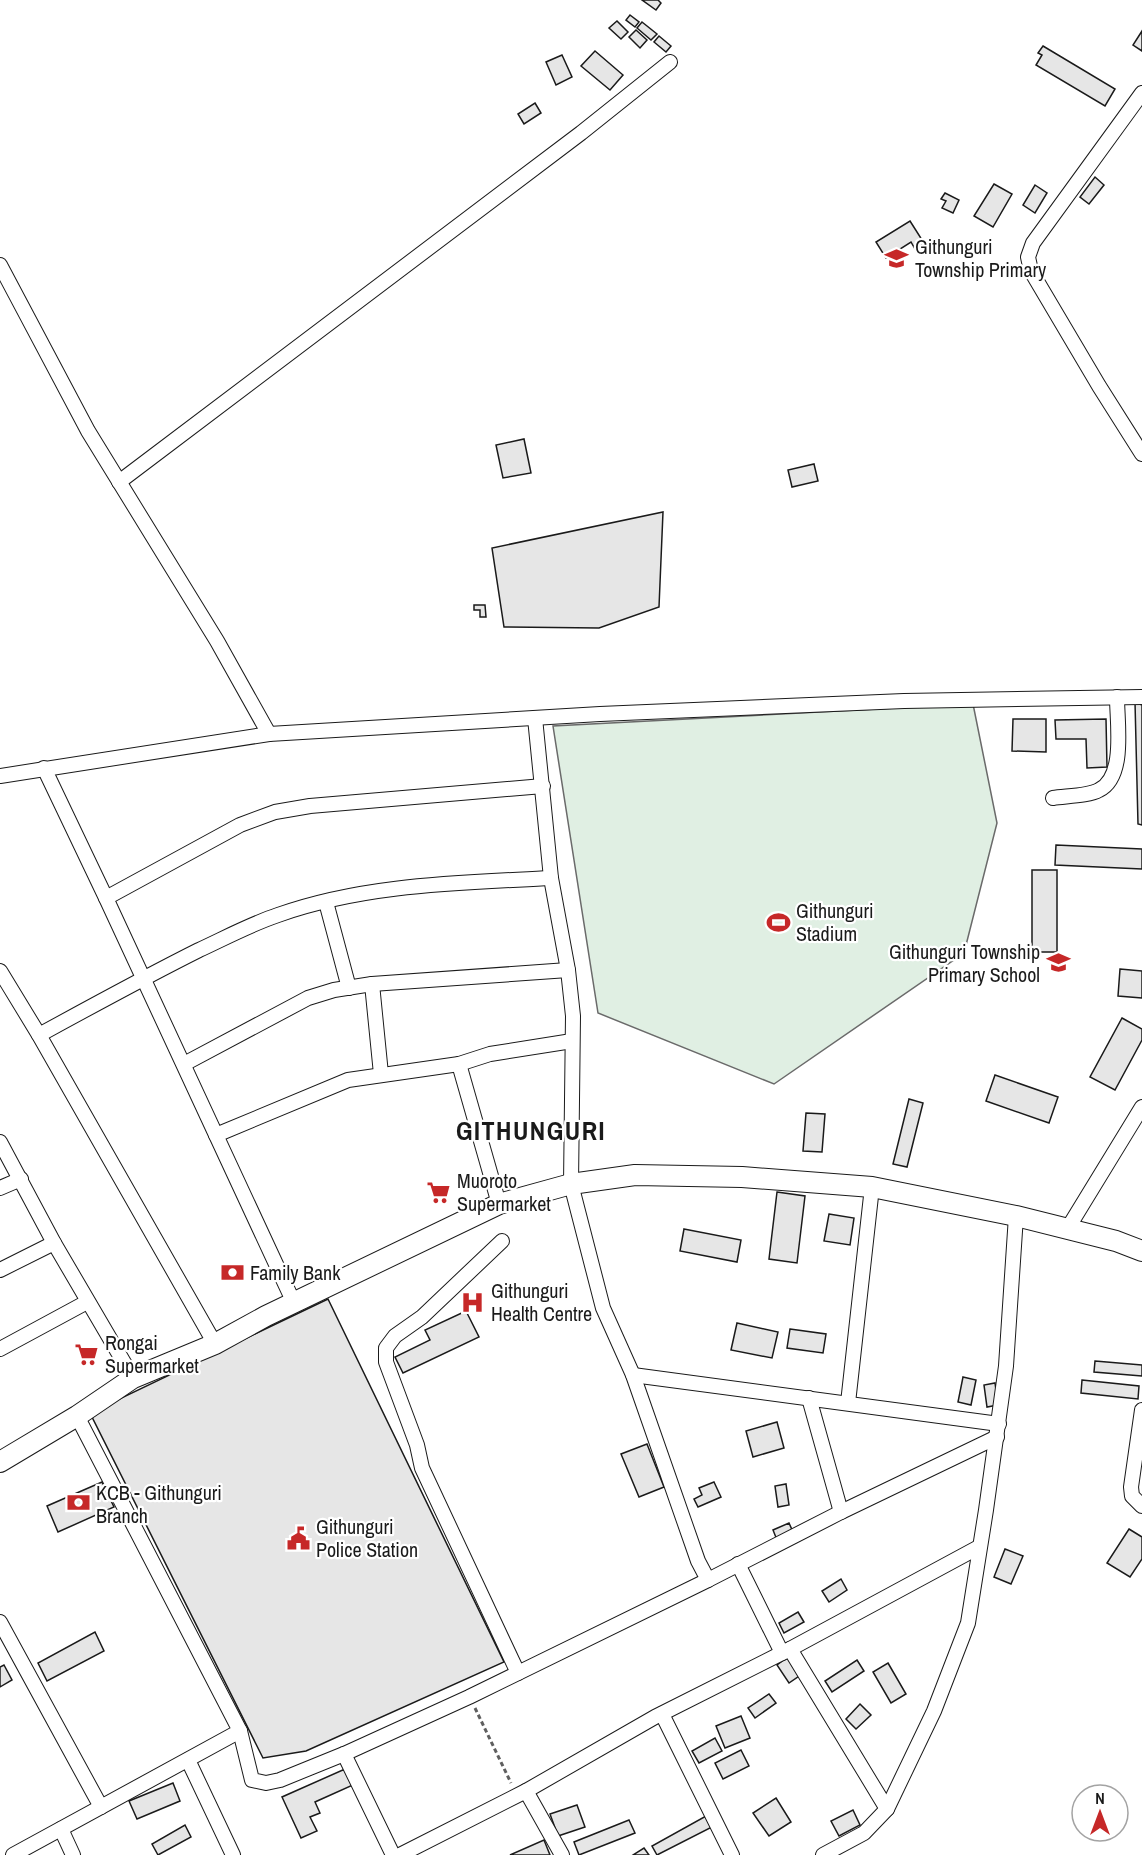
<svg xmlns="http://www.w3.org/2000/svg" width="1142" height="1855" viewBox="0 0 1142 1855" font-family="'Archivo Narrow',sans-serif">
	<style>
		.green { fill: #e0efe3; stroke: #6a6a6a; stroke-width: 1.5 }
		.building { fill: #e6e6e6; stroke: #1a1a1a; stroke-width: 1.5 }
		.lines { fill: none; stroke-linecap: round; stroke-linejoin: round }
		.minor-casing { stroke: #1a1a1a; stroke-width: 16 }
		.secondary-casing { stroke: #1a1a1a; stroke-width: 22 }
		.path { stroke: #5f5f5f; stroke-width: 3; stroke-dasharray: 4.5 3; stroke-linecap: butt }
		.minor { stroke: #fff; stroke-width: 14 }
		.secondary { stroke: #fff; stroke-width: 20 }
		.labels { text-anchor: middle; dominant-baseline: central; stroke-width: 4.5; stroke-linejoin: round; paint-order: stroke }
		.poi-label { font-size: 20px; fill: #1a1a1a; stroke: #fff; text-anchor: start }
		.district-label { font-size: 26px; font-weight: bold; letter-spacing: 1.5px; fill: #1a1a1a; stroke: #fff }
	</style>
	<rect width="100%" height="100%" fill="#fff"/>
	<path class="green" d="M973,704L997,823L964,953L774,1084L598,1013L553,726Z"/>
	<g class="building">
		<path d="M642,0H658L661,3L656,10Z"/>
		<path d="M630,15L639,22L635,27L626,20Z"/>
		<path d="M617,21L628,32L621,39L609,28Z"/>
		<path d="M642,22L657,34L651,40L637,28Z"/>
		<path d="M636,30L647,40L640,48L629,37Z"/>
		<path d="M1142,31V51L1133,45Z"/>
		<path d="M659,36L671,46L666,52L654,42Z"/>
		<path d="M1043,46L1115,89L1105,106L1036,65L1042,55L1038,53Z"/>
		<path d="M595,51L623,75L610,90L581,66Z"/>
		<path d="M562,55L572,77L556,85L546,62Z"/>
		<path d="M535,103L541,113L524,124L518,114Z"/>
		<path d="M1095,177L1104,185L1089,204L1080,197Z"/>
		<path d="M994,184L1012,194L993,227L974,216Z"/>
		<path d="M1035,185L1047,193L1035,213L1023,205Z"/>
		<path d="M945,193L959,200L953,213L942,208L946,201L941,199Z"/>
		<path d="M910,221L924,243L915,249L911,242L886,258L876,242Z"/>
		<path d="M524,439L531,473L503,478L496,445Z"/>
		<path d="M814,464L818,481L792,487L788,470Z"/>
		<path d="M663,512L659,607L599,628L504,627L492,548Z"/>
		<path d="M474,605H485L486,617H480V610H474Z"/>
		<path d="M1135,702L1142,705V825L1138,824Z"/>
		<path d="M1013,719H1046V752L1012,751Z"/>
		<path d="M1106,719L1107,767L1087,768L1086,739H1056L1055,720Z"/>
		<path d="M1056,845L1142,849V869L1055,865Z"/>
		<rect x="1032" y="870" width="25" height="82"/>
		<path d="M1120,969L1142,971V998L1118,996Z"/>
		<path d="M1122,1018L1142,1029V1040L1115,1090L1090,1077Z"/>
		<path d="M995,1075L1058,1097L1049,1123L986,1101Z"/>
		<path d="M909,1099L923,1103L907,1167L893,1164Z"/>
		<path d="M806,1113L825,1114L822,1152L803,1151Z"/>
		<path d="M777,1192L805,1196L797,1263L769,1259Z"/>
		<path d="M829,1214L854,1218L850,1245L824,1241Z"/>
		<path d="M684,1229L741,1240L737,1262L680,1251Z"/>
		<path d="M328,1299L504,1662L306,1751L263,1758L90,1413Z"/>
		<path d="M466,1311L479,1337L403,1373L395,1357L430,1340L425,1330Z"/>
		<path d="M737,1323L778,1332L772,1358L731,1350Z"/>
		<path d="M790,1329L826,1334L823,1353L787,1348Z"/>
		<path d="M1095,1361L1142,1365V1376L1094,1372Z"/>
		<path d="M963,1377L976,1380L971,1405L958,1402Z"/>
		<path d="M1082,1380L1139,1386L1138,1399L1081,1393Z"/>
		<path d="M995,1383L998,1405L987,1407L984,1385Z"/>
		<path d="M777,1422L784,1448L753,1457L746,1431Z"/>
		<path d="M647,1444L664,1487L639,1497L621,1454Z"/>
		<path d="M102,1482L114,1507L58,1532L47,1506Z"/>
		<path d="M714,1482L721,1497L698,1507L694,1499L702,1495L699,1488Z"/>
		<path d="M786,1484L789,1505L778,1507L775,1486Z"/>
		<path d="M789,1523L793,1532L777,1540L773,1530Z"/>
		<path d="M1129,1529L1142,1537V1559L1130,1577L1107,1563Z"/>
		<path d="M1005,1549L1023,1556L1011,1584L994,1577Z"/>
		<path d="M841,1579L847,1590L829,1602L822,1591Z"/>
		<path d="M798,1612L804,1622L784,1633L779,1623Z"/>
		<path d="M95,1632L104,1651L47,1681L38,1663Z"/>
		<path d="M789,1656L802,1674L789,1683L777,1665Z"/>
		<path d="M857,1660L864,1671L832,1692L825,1681Z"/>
		<path d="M888,1663L906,1694L891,1703L873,1672Z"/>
		<path d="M4,1665L12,1680L0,1687V1667Z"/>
		<path d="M769,1694L776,1703L755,1718L748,1708Z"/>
		<path d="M860,1704L871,1715L856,1729L846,1719Z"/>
		<path d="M741,1716L750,1738L725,1748L716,1726Z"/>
		<path d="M715,1738L722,1751L699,1763L692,1751Z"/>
		<path d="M741,1750L749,1766L723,1779L715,1763Z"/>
		<path d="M345,1769L353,1785L315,1802L320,1813L310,1817L317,1831L301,1838L282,1797Z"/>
		<path d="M173,1783L180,1801L137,1819L129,1801Z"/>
		<path d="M776,1798L791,1822L769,1836L753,1813Z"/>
		<path d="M577,1805L585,1827L558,1836L550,1814Z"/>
		<path d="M853,1810L860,1825L839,1836L831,1821Z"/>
		<path d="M706,1816L712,1827L657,1855L652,1846Z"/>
		<path d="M629,1820L635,1833L579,1855L574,1842Z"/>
		<path d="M185,1825L191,1837L158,1855L152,1844Z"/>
		<path d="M544,1840L550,1855H510Z"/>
		<path d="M644,1848L649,1855H633Z"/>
	</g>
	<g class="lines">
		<defs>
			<g id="minor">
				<path d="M1142,93L1033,243L1028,257L1031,271L1099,386L1142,454"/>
				<path d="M0,265L88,431L217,641L269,734"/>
				<path d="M119,482L581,133L670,62"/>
				<path d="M44,768L106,898L294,1303"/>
				<path d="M0,776L269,734L600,714L904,701L1142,697"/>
				<path d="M1053,798C1065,796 1089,796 1099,790C1126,777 1117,723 1117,697"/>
				<path d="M106,898L240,825L275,812L310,806L543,786"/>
				<path d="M326,902L349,988"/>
				<path d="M0,971L39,1035L215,1344"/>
				<path d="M372,984L381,1074"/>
				<path d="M39,1035C92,1006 145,977 199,950C225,938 251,924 278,915C365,884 460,883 551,878"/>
				<path d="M184,1064L308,998L334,990L372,984L568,970"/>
				<path d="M459,1064L499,1204"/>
				<path d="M216,1135L348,1080L459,1064L490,1054L572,1041"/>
				<path d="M0,1142L54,1243L133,1378"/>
				<path d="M0,1188L21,1179"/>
				<path d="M1068,1228L1142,1107"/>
				<path d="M502,1241L422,1317L395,1336L386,1348V1362L417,1445L422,1468L518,1673"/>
				<path d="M0,1270L54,1243"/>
				<path d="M0,1349L87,1302"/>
				<path d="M633,1375L999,1424"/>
				<path d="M809,1398L841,1512"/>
				<path d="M848,1403L872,1187"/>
				<path d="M1142,1410L1131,1487L1132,1496L1142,1506"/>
				<path d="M738,1564L782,1653"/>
				<path d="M708,1580L841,1512L997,1437"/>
				<path d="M0,1622L101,1807"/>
				<path d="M790,1649L887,1809"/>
				<path d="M662,1714L732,1855"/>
				<path d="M240,1731L252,1780L266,1783L280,1780L344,1754L469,1697L708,1580L698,1561L633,1375L603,1308L571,1184L573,1016L568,970L551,878L535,718"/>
				<path d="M344,1754L393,1855"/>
				<path d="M188,1760L233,1855"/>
				<path d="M526,1791L562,1855"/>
				<path d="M61,1829L73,1855"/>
				<path d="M13,1855L240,1731L77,1416"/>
				<path d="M400,1855L526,1791L655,1717L790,1649L979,1547"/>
				<path d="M823,1855L864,1833L887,1809L934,1711L968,1623L986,1510L1006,1366L1016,1216"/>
			</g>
			<path id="secondary" d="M0,1462L77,1416L133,1378L215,1344L266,1316L499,1204L571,1184L635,1175L742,1177L872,1187L1016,1216L1116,1241L1142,1251"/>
		</defs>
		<use href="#minor" class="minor-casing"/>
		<use href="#secondary" class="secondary-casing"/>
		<path class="path" d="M475,1708L511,1783"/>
		<use href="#minor" class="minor"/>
		<use href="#secondary" class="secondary"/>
	</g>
	<defs>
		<symbol id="school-bare" viewBox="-9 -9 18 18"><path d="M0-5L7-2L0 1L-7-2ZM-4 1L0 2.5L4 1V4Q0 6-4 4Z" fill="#c62828" stroke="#fff" stroke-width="2.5" paint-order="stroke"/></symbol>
		<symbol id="stadium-bare" viewBox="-9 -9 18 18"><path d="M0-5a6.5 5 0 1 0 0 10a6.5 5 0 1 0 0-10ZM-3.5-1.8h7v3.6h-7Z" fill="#c62828" stroke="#fff" stroke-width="2.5" paint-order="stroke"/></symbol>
		<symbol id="supermarket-bare" viewBox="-9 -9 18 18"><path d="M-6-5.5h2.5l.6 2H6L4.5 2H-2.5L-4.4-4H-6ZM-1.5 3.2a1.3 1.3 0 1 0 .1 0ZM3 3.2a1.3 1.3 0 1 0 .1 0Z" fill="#c62828" stroke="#fff" stroke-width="2.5" paint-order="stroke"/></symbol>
		<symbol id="bank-bare" viewBox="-9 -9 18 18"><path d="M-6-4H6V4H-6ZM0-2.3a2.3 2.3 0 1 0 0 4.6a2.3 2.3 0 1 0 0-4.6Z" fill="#c62828" stroke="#fff" stroke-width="2.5" paint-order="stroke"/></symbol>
		<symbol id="hospital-bare" viewBox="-9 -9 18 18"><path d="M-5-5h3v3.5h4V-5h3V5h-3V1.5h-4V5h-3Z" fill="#c62828" stroke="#fff" stroke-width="2.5" paint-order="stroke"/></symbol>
		<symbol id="civic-bare" viewBox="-9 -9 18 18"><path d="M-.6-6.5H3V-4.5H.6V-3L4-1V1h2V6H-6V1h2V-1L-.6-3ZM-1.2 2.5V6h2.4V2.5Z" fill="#c62828" stroke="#fff" stroke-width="2.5" paint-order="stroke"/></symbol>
	</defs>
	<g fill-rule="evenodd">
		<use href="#school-bare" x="880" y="242" width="33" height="33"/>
		<use href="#stadium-bare" x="762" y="906" width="33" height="33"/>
		<use href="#school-bare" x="1042" y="946" width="33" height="33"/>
		<use href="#supermarket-bare" x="422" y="1176" width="33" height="33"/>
		<use href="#bank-bare" x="216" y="1256" width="33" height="33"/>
		<use href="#hospital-bare" x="456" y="1286" width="33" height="33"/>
		<use href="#supermarket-bare" x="70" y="1338" width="33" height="33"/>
		<use href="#bank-bare" x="62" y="1486" width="33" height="33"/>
		<use href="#civic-bare" x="282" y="1522" width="33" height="33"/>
	</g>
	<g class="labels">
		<g class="poi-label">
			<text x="915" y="246">Githunguri<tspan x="915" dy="23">Township Primary</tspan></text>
			<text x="796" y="910">Githunguri<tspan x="796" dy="23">Stadium</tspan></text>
			<text x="1040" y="951" text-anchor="end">Githunguri Township<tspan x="1040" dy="23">Primary School</tspan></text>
			<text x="457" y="1180">Muoroto<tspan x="457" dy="23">Supermarket</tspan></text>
			<text x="250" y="1272">Family Bank</text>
			<text x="491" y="1290">Githunguri<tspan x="491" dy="23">Health Centre</tspan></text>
			<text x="105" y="1342">Rongai<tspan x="105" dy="23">Supermarket</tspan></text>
			<text x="96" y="1492">KCB - Githunguri<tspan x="96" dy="23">Branch</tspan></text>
			<text x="316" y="1526">Githunguri<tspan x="316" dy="23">Police Station</tspan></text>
		</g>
		<g class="district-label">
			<text x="531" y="1130">GITHUNGURI</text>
		</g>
	</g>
	<g transform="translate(1100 1813)"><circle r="28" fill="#ffffff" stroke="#a3a3a3" stroke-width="1.5"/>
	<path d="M0-4.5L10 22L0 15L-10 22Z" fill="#c62828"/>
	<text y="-9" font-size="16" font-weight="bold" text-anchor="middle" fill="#1a1a1a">N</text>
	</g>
</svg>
